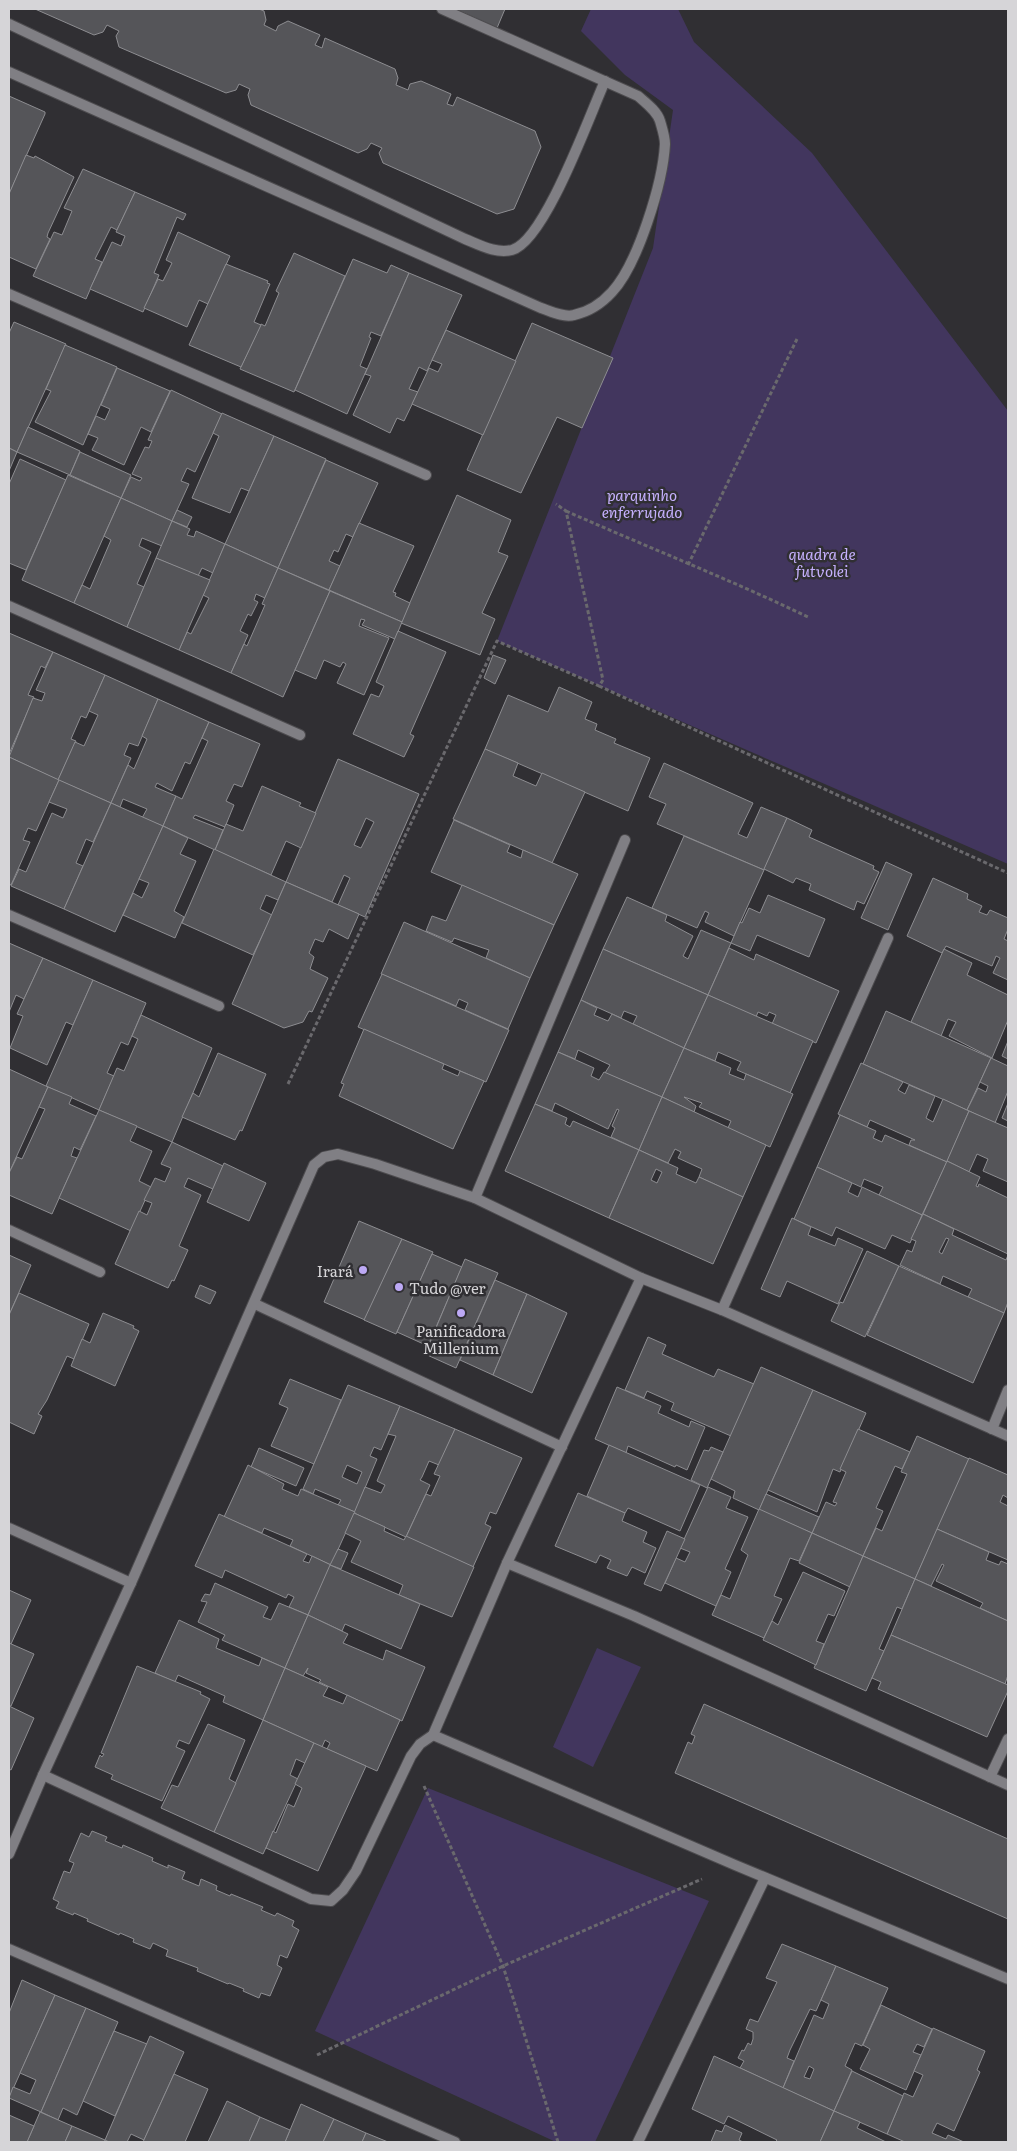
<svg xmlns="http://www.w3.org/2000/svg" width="1017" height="2151" viewBox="0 0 1017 2151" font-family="Literata,serif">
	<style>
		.green { fill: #42365e }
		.building { fill: #555559; stroke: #8d8d91; fill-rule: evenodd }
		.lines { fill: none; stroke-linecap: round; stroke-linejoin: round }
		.lane-casing { stroke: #4d4c4f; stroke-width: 12 }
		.street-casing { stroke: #4d4c4f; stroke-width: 12 }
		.path { stroke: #6a696d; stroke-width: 3; stroke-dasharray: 4 2.5; stroke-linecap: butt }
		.lane { stroke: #807f84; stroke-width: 10 }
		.street { stroke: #807f84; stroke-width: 10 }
		.poi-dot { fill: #bda9f5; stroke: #302f33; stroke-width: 2 }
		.labels { text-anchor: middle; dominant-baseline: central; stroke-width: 5; stroke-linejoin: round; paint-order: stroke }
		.park-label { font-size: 15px; font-style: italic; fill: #c6b1fe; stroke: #302f33 }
		.poi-label { font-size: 15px; fill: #d6d5d8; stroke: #302f33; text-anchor: end }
	</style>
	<rect width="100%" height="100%" fill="#302f33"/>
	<g class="green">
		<path d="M591,9H678L694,42L812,153L1008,411V864L497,641L653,248L673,110L625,75L581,31Z"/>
		<path d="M597,1648L641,1667L593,1767L553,1747Z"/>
		<path d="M428,1788L709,1901L595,2142H556L315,2031Z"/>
	</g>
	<g class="building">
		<path d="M35,9H259L264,11L266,20L264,25L276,31L278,26L288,21L320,35L315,45L322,48L325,38L395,69L398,78L396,85L408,90L410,84L421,81L451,94L447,104L453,106L457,97L535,131L541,147L514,209L497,214L383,163L379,153L382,148L371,143L367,149L358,153L251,105L248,95L250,89L239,84L236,90L226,93L119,47L116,36L119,31L107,25L103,32L94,35Z"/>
		<path d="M455,9H505L497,28Z"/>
		<path d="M9,96L45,112V114L9,194Z"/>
		<path d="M26,155L34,158L35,156L74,177L48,233L47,237L50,239L36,269L9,257V194Z"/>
		<path d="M83,169L135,192L117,230L111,227L95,259L102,262L86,299L33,276L54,232L62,235L72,211L64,208Z"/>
		<path d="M135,192L186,214L183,220L177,217L154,273L159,275L143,312L90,289L112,242L121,246L125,236L116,232Z"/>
		<path d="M178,232L230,256L208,304L199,300L187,327L144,308L158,279L163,281L172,263L166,260Z"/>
		<path d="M294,253L345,276L294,392L240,369L261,324L265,326L279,293L276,291Z"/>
		<path d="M353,259L387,273L391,265L409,273L381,336L371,332L369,337L371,338L360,366L367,369L347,414L295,390Z"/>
		<path d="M226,264L268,281L267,283L270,284L254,322L261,325L241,367L189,345Z"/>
		<path d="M409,273L462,295L427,371L419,367L409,389L418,392L404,421L397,418L390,433L353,415L371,376L365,374Z"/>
		<path d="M14,322L66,344L17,452L9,448V333Z"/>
		<path d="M532,323L613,358L582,428L557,417L521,493L467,470Z"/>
		<path d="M446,330L516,361L483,435L412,404L429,368L438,372L442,364L432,360Z"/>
		<path d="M65,345L117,367L83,445L35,422L51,391L46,389Z"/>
		<path d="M117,368L170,391L151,432L141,427L124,465L92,450L98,438L88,434L96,416L105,420L110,409L101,405Z"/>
		<path d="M171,390L222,414L195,472L187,468L181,481L189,484L172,521L121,498L131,477L140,481L142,478L132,474L145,447L149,448L152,441L148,440Z"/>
		<path d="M222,413L274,436L249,491L241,488L230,513L192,498L219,436L213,433Z"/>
		<path d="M28,427L80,451L70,475L17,452Z"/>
		<path d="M274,436L326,459L278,568L225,544Z"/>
		<path d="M9,448L17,452L9,471Z"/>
		<path d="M80,452L131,475L121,498L70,475Z"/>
		<path d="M20,459L66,480L26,570L9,563V484Z"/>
		<path d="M326,460L378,483L353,537L346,534L338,552L334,550L329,561L340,566L329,590L278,568Z"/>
		<path d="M68,475L121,498L74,603L22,580Z"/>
		<path d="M457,495L511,520L498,552L508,556L482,613L495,619L480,655L401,623Z"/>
		<path d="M121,498L172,521L162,546L142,538L139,546L151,552L137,584L144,587L127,627L74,603L82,585L90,589L111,540L104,536Z"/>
		<path d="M177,510L192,517L187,527L172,521Z"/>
		<path d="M172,521L190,529L187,535L194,537L196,531L225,544L213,573L202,568L198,576L156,558Z"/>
		<path d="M359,523L414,546L393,592L396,593L395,596L410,603L402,622L329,590Z"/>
		<path d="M225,544L278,568L265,598L256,594L254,600L258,602L251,616L248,614L240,631L248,635L231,673L179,650L187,632L191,634L209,598L203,595Z"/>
		<path d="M156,558L210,580L179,650L127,627Z"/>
		<path d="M278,568L330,591L283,697L231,673L244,644L247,646L265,605L262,604Z"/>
		<path d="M330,591L402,622L395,639L362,625L365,620L361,619L359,626L389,638L364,695L337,683L346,664L343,662L340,667L324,660L316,679L295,670Z"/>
		<path d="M398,631L446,652L410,734L414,736L404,757L353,734L371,694L379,697L384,686L376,682Z"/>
		<path d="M9,633L53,652L45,668L41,666L28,695L34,697L9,754Z"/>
		<path d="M53,652L105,675L86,718L81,716L71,739L76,741L58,780L9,757L33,698L42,701L45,693L36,690Z"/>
		<path d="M493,655L506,660L495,684L484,678Z"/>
		<path d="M105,675L158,699L138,746L129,743L124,755L131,758L111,803L58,780L75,742L84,746L98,715L89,711Z"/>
		<path d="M559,687L592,702L585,719L597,724L595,730L616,739L614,743L650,758L628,811L485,749L508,695L548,712Z"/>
		<path d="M158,699L209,722L190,764L185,762L172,791L157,783L155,787L176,796L163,826L142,818L147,809L123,799L120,807L111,803L128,765L134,769L147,739L142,736Z"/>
		<path d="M209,722L260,744L242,787L234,784L226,801L234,805L225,827L195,815L193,818L223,830L215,850L163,826L176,796L182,799L208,741L202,738Z"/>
		<path d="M485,749L518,763L513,776L536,786L542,773L585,792L552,863L453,819Z"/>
		<path d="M9,757L59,780L36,831L28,828L23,840L30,842L11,885L9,884Z"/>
		<path d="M338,759L419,794L365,917L338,905L350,878L344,875L332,902L286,882ZM366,818L374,822L361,848L354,845Z"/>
		<path d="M664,763L753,803L738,834L747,838L761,807L787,818L764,870L657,824L666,804L649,797Z"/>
		<path d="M59,780L111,803L93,842L86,839L76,863L83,866L64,909L11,886L19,869L26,872L52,813L63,818L67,809L49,802Z"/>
		<path d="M262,786L301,803L299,806L316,813L301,848L286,841L271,875L215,850L226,824L243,831Z"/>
		<path d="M111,803L163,826L115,932L64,909Z"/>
		<path d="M787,818L812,830L809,837L874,866L873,869L879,872L864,904L857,901L854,910L809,890L811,884L796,878L793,883L764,869Z"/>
		<path d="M454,820L510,845L507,852L521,858L523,850L578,874L554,925L431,872Z"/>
		<path d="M163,826L188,838L180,854L196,861L174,911L184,917L175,938L123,915L133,893L142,898L149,883L139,879Z"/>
		<path d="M684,836L764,870L734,936L705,922L709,913L705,911L697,928L652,908Z"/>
		<path d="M214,849L286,882L278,900L266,895L260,909L272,915L253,955L182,923Z"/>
		<path d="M886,862L912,874L888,930L861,918Z"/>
		<path d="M933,878L968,894L967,899L982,906L979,912L987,915L990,910L1008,918V929L1004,939L1008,941V980L993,973L1000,958L996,956L992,966L946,946L942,953L907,936Z"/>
		<path d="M286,882L359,914L348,939L329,929L323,942L315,939L309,953L314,957L310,969L328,978L312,1012L309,1011L303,1022L284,1028L232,1004Z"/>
		<path d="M462,885L554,925L530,978L486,958L489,950L454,938L452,942L426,931L432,916L446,921Z"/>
		<path d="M768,895L825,919L809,957L757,935L750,951L731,943L740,922L742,923L749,908L760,913Z"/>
		<path d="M627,897L667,915L665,921L693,936L683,956L688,959L701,930L731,943L708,995L603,949Z"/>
		<path d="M404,922L530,978L508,1029L465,1010L468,1003L459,999L456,1006L381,974Z"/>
		<path d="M9,943L43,958L24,999L16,995L9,1012Z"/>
		<path d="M729,948L754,960L756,954L839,991L816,1043L772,1024L776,1015L769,1012L767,1016L758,1012L756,1017L708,995Z"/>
		<path d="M603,949L708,995L684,1048L633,1024L637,1016L624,1011L621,1018L581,1000Z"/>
		<path d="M944,949L972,963L967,975L1008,995V1020L992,1058L949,1036L956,1022L948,1019L941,1036L911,1022Z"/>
		<path d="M43,958L93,980L73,1025L66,1022L47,1065L10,1048L23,1016L17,1014Z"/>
		<path d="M382,974L509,1030L486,1082L358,1027Z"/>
		<path d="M93,980L146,1003L128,1045L121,1042L107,1073L114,1076L99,1110L46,1086Z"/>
		<path d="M708,995L813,1041L790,1093L737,1070L741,1062L718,1052L715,1061L684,1048Z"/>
		<path d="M581,1000L597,1008L594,1015L608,1021L612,1014L684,1048L662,1097L605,1073L610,1065L578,1050L575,1059L558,1052Z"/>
		<path d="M886,1011L991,1058L967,1110L863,1064Z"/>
		<path d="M141,1015L212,1048L172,1142L99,1110L117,1068L124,1071L138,1039L132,1036Z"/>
		<path d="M364,1029L444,1064L442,1069L458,1076L460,1071L484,1081L453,1149L339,1096L344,1084L341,1083Z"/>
		<path d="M1008,1041V1059L1002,1056Z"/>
		<path d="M684,1048L731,1068L729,1074L744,1080L746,1074L793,1094L770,1147L728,1128L731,1121L699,1107L702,1103L684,1097L696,1106L694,1112L662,1097Z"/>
		<path d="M558,1052L594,1068L591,1076L599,1080L604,1072L662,1097L639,1150L611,1137L615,1128L612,1126L619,1110L617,1109L608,1129L555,1103L552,1111L535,1104Z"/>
		<path d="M218,1053L266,1074L242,1131L240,1130L235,1140L182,1117L193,1093L199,1097Z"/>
		<path d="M991,1058L1008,1066V1091L995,1123L967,1110L978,1088L986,1092L988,1086L980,1082Z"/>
		<path d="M861,1063L903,1082L898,1090L905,1094L909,1085L935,1096L926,1118L933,1122L943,1099L969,1111L947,1162L909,1145L911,1140H915L870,1120L867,1127L838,1114Z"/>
		<path d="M9,1069L48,1087L9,1173Z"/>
		<path d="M48,1087L72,1097L69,1104L96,1116L80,1150L74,1147L71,1156L77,1158L52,1214L9,1195V1173L17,1157L22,1159L45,1109L39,1107Z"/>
		<path d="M662,1097L766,1145L743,1197L699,1177L702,1169L678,1158L681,1152L675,1149L668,1163L639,1150Z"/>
		<path d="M1008,1103V1121L1002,1118Z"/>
		<path d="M535,1104L567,1118L565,1124L570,1127L573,1121L639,1150L609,1218L505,1171Z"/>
		<path d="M99,1110L137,1126L130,1141L152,1151L139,1181L151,1187L131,1231L59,1198Z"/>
		<path d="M969,1111L1008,1128V1182L983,1171L988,1159L977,1154L969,1172L947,1161Z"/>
		<path d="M840,1115L876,1131L873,1138L882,1142L885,1135L947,1162L922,1215L879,1195L883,1187L864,1179L861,1187L817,1167Z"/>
		<path d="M172,1142L223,1166L213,1189L188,1178L184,1187L201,1195L179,1246L188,1250L174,1281L172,1280L168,1288L115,1264L139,1211L147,1215L152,1203L144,1200L155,1178L165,1182L171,1168L161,1164Z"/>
		<path d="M639,1150L678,1168L676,1174L696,1183L699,1177L743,1197L713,1264L609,1218ZM656,1169L662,1172L657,1183L651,1180Z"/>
		<path d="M947,1161L980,1177L976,1186L978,1187L979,1184L1008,1198V1254L923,1214Z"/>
		<path d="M224,1163L266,1183L249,1221L207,1202Z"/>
		<path d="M817,1167L852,1183L848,1192L858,1197L862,1187L922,1215L910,1243L892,1235L885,1249L836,1227L832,1236L794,1219Z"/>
		<path d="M923,1214L954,1229L952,1235L1006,1260L1008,1255V1302L1004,1313L968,1297L972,1289L943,1276L940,1284L900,1265L907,1250L912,1252L916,1241L911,1239ZM946,1238L949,1239L942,1254L939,1252Z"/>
		<path d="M792,1218L811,1227L808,1235L835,1246L838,1238L863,1249L838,1304L787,1281L780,1297L761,1289Z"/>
		<path d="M359,1221L402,1239L365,1320L324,1302Z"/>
		<path d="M402,1239L433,1252L396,1334L364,1320Z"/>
		<path d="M867,1251L899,1266L865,1337L831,1321L840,1302L843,1303Z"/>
		<path d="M432,1254L462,1267L428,1346L397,1332Z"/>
		<path d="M9,1255L31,1265L9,1315Z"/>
		<path d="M465,1259L498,1273L456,1368L425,1354Z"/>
		<path d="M899,1266L1004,1313L973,1383L867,1335Z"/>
		<path d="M495,1280L527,1294L493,1375L460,1360Z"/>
		<path d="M200,1285L216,1292L210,1304L195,1297Z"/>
		<path d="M19,1293L89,1324L74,1359L67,1356L47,1400L38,1414L42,1416L34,1434L9,1422V1315Z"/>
		<path d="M527,1294L567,1313L532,1393L493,1375Z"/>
		<path d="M103,1313L134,1326L133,1328L139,1331L115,1386L71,1366L82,1339L90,1343Z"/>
		<path d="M648,1337L666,1345L662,1354L714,1377L718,1369L754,1384L731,1436L671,1410L674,1403L647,1391L644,1398L625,1390Z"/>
		<path d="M761,1367L813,1390L759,1510L733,1498L735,1491L711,1479Z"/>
		<path d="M290,1379L341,1400L314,1464L271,1446L288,1408L279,1404Z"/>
		<path d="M348,1385L400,1406L381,1450L374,1447L370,1456L377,1459L355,1512L338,1505L341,1500L315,1489L313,1494L303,1489ZM347,1465L362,1472L357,1484L342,1477Z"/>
		<path d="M617,1387L661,1406L658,1413L689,1427L691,1421L705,1427L687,1470L676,1465L675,1467L628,1446L626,1453L595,1439Z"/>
		<path d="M813,1390L866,1413L840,1472L833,1469L817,1512L768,1490Z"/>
		<path d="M400,1406L455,1429L439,1465L429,1461L422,1477L420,1480L430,1485L406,1537L354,1513L365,1487L381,1493L385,1485L377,1481L396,1436L388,1434Z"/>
		<path d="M455,1429L522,1458L496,1514L490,1512L485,1524L491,1527L473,1567L406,1537L426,1494L431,1496L440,1476L434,1474Z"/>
		<path d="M858,1429L910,1452L902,1469L895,1466L876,1508L883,1511L863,1556L812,1533L826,1502L835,1506L837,1503L833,1502L846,1472L840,1469Z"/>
		<path d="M917,1436L969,1459L915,1579L863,1556L876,1528L882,1531L907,1474L901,1472Z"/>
		<path d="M609,1445L700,1485L680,1531L628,1508L625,1513L587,1496Z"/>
		<path d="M711,1447L723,1452L707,1488L691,1480L704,1450L709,1451Z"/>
		<path d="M259,1448L304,1468L296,1486L251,1467Z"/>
		<path d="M969,1458L1008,1475V1498L1003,1495L1000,1502L1008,1506V1560L937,1529Z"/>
		<path d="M248,1465L284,1484L282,1489L298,1496L301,1489L355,1512L331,1565L290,1546L293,1540L264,1528L262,1533L224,1517Z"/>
		<path d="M708,1487L731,1497L726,1508L748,1517L725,1569L731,1572L716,1606L665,1583L676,1558L685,1562L690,1552L680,1548Z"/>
		<path d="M578,1493L625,1513L622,1521L647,1532L643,1542L656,1548L645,1573L632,1567L627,1576L607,1568L611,1560L600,1555L596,1563L555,1546Z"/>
		<path d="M766,1494L819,1517L812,1533L759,1510Z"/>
		<path d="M759,1509L812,1533L799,1561L790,1558L786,1568L774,1596L782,1599L764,1638L712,1615L721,1595L730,1599L748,1555L741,1550Z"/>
		<path d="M354,1513L385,1527L384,1531L404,1540L406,1536L474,1567L452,1617L399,1595L403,1585L351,1562L361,1541L345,1533Z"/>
		<path d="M219,1514L307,1554L303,1561L309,1563L312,1556L331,1565L308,1615L289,1607L294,1597L288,1594L286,1598L225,1570L222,1578L195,1566Z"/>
		<path d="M937,1529L989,1552L986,1560L999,1565L1001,1561L1008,1564V1621L980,1608L983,1603L936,1581L944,1565L942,1564L931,1586L915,1579Z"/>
		<path d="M667,1531L685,1539L661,1591L644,1584Z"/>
		<path d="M812,1533L863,1556L850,1587L799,1563Z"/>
		<path d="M338,1549L348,1553L341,1569L330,1565Z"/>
		<path d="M863,1556L915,1579L902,1609L897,1607L879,1649L884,1651L866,1691L814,1668Z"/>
		<path d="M330,1565L420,1604L401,1649L345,1624L342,1631L308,1615Z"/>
		<path d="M803,1572L845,1591L834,1616L828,1614L816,1641L824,1644L816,1665L763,1640L772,1621L778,1625Z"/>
		<path d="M915,1579L1008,1621V1675L1005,1684L891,1635Z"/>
		<path d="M215,1583L268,1607L263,1617L271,1620L279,1603L308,1615L285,1668L222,1640L225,1635L198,1622L207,1602L201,1601L205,1594L210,1595Z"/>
		<path d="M9,1590L31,1600L11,1644L9,1643Z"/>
		<path d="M308,1615L348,1634L343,1643L383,1660L386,1650L425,1667L402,1721L319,1682L321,1680L306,1673L308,1668L303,1676L285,1668Z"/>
		<path d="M179,1620L219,1639L216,1648L259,1666L262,1658L285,1668L263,1720L223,1702L225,1696L178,1675L175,1682L155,1673Z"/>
		<path d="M891,1635L1008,1685V1691L987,1737L878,1689L881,1682L872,1678Z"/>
		<path d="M9,1643L34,1654L11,1706H9Z"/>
		<path d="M137,1666L201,1692L200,1694L210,1699L189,1744L179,1740L176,1747L185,1751L162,1801L111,1779L113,1775L95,1767L100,1755L102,1757L104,1754L101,1753Z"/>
		<path d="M285,1668L328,1687L323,1696L343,1704L347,1695L400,1720L377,1771L327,1749L330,1743L325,1740L322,1747L263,1720Z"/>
		<path d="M704,1704L1008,1839V1919L675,1773L688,1742L692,1744L695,1736L691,1734Z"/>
		<path d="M9,1706L34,1718L11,1770L9,1769Z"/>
		<path d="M263,1720L314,1743L305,1763L296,1759L290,1775L298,1779L263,1854L214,1832Z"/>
		<path d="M208,1724L245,1740L229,1779L236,1783L214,1832L161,1808L172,1785L178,1787Z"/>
		<path d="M314,1743L366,1766L318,1871L266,1848L273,1831L276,1833L288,1804L294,1807L302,1788L295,1784Z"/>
		<path d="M92,1831L107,1837L105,1841L122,1848L123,1845L153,1858L152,1861L168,1868V1865L185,1872L182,1879L199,1886L201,1879L217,1886L216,1890L230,1896L231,1894L263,1907L261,1910L275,1916L277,1913L294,1921L292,1926L299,1930L287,1958L280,1955L277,1965L282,1968L270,1996L261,1993L259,1998L243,1991L244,1989L229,1983L228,1984L197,1971L198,1968L166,1956L168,1950L153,1943L150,1949L133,1942L134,1939L120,1933L119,1935L87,1921L88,1919L74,1913L73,1915L56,1908L59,1902L53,1899L64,1871L70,1873L74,1863L69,1861L81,1833L89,1837Z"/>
		<path d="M782,1944L836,1966L816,2011L810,2009L790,2050L787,2058L794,2061L783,2088L740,2068L744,2061L738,2058L742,2050L744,2051L748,2043L751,2045L753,2039V2032L746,2029L750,2019L758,2022L777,1982L766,1978Z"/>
		<path d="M836,1966L888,1988L862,2046L855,2043L845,2066L852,2070L834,2111L783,2088L814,2015L823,2019L829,2004L821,2000ZM809,2066L814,2069L810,2079L804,2077Z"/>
		<path d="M22,1980L55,1995L9,2098V2013Z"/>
		<path d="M55,1995L86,2008L41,2112L9,2098L13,2087L30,2094L36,2080L20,2073Z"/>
		<path d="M881,2005L932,2029L924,2047L917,2044L913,2052L921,2055L906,2090L860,2069L870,2049L863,2045Z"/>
		<path d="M86,2008L118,2022L77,2115L63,2108L58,2120L41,2112Z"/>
		<path d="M933,2028L985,2051L977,2070L980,2072L954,2131L937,2123L932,2133L946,2139L948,2135L964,2142H905L887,2134L904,2093L913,2097L923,2075L914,2071Z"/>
		<path d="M114,2031L147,2044L115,2116L83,2101Z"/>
		<path d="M150,2036L184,2052L144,2140L131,2134L127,2142H109L105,2140Z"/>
		<path d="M714,2056L834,2111L820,2142H775L777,2140L728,2116L724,2124L692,2109Z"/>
		<path d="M852,2071L903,2096L887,2134L834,2111Z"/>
		<path d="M174,2074L208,2089L185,2142H143Z"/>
		<path d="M227,2101L260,2117L249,2142H208Z"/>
		<path d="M301,2104L334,2119L323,2142H285Z"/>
		<path d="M834,2111L860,2122L857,2128L886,2142H820Z"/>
		<path d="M40,2112L72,2126L65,2142H27Z"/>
		<path d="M9,2115L34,2126L27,2142H9Z"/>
		<path d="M260,2117L290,2130L285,2142H249Z"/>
		<path d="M334,2119L366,2133L362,2142H323Z"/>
		<path d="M725,2125L742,2133L739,2140L743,2142H711L716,2130L722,2132Z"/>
		<path d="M72,2126L105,2140L104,2142H65Z"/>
		<path d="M366,2133L388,2142H362Z"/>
	</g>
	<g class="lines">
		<defs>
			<g id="lane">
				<path d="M9,24L465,239C480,245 496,254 512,250C545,241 590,114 605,81"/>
				<path d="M990,1777L1008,1739"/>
			</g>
			<g id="street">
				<path d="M9,72L541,308C550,311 564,318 574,315C588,312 602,303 612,292C638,264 663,182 665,144C665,137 662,128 660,121C657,111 646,103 638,96L442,9"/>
				<path d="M9,294L426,475"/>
				<path d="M9,606L300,735"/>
				<path d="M9,915L219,1006"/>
				<path d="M475,1198L625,840"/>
				<path d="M9,1230L100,1272"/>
				<path d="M255,1304L562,1447"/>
				<path d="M722,1310L888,938"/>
				<path d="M992,1429L1008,1390"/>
				<path d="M9,1528L131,1583"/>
				<path d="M507,1563L634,1616L1008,1785"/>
				<path d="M433,1735L735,1865L1008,1979"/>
				<path d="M43,1775L311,1899L331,1901L343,1890L356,1871L411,1756L420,1744L433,1735L507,1563L641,1278"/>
				<path d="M9,1854L43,1775L131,1583L314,1165L324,1157L338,1154L375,1164L475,1198L641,1278L722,1310L1008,1436"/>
				<path d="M9,1949L455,2142"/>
				<path d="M638,2142L765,1878"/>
			</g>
		</defs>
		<use href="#lane" class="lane-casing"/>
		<use href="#street" class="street-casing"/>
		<g class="path">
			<path d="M566,511C647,547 729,579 808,617"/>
			<path d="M688,565L797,339"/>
			<path d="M599,686L1008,873"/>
			<path d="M288,1084L497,641L599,686L603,680L566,511L556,504"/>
			<path d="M424,1786L503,1966L558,2142"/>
			<path d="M317,2055L503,1966L702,1879"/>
		</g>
		<use href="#lane" class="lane"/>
		<use href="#street" class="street"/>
	</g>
	<g class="poi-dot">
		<circle cx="363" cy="1270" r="5"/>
		<circle cx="399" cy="1287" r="5"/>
		<circle cx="461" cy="1313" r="5"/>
	</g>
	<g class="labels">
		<g class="park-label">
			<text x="642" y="494">parquinho<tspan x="642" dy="17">enferrujado</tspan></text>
			<text x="822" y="553">quadra de<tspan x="822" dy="17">futvolei</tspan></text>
		</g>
		<g class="poi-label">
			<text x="353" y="1270">Irará</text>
			<text x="409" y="1287" text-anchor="start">Tudo @ver</text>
			<text x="461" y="1330" text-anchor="middle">Panificadora<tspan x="461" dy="17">Millenium</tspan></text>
		</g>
	</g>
	<rect width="1017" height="2151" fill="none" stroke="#d6d5d8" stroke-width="20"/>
</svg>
